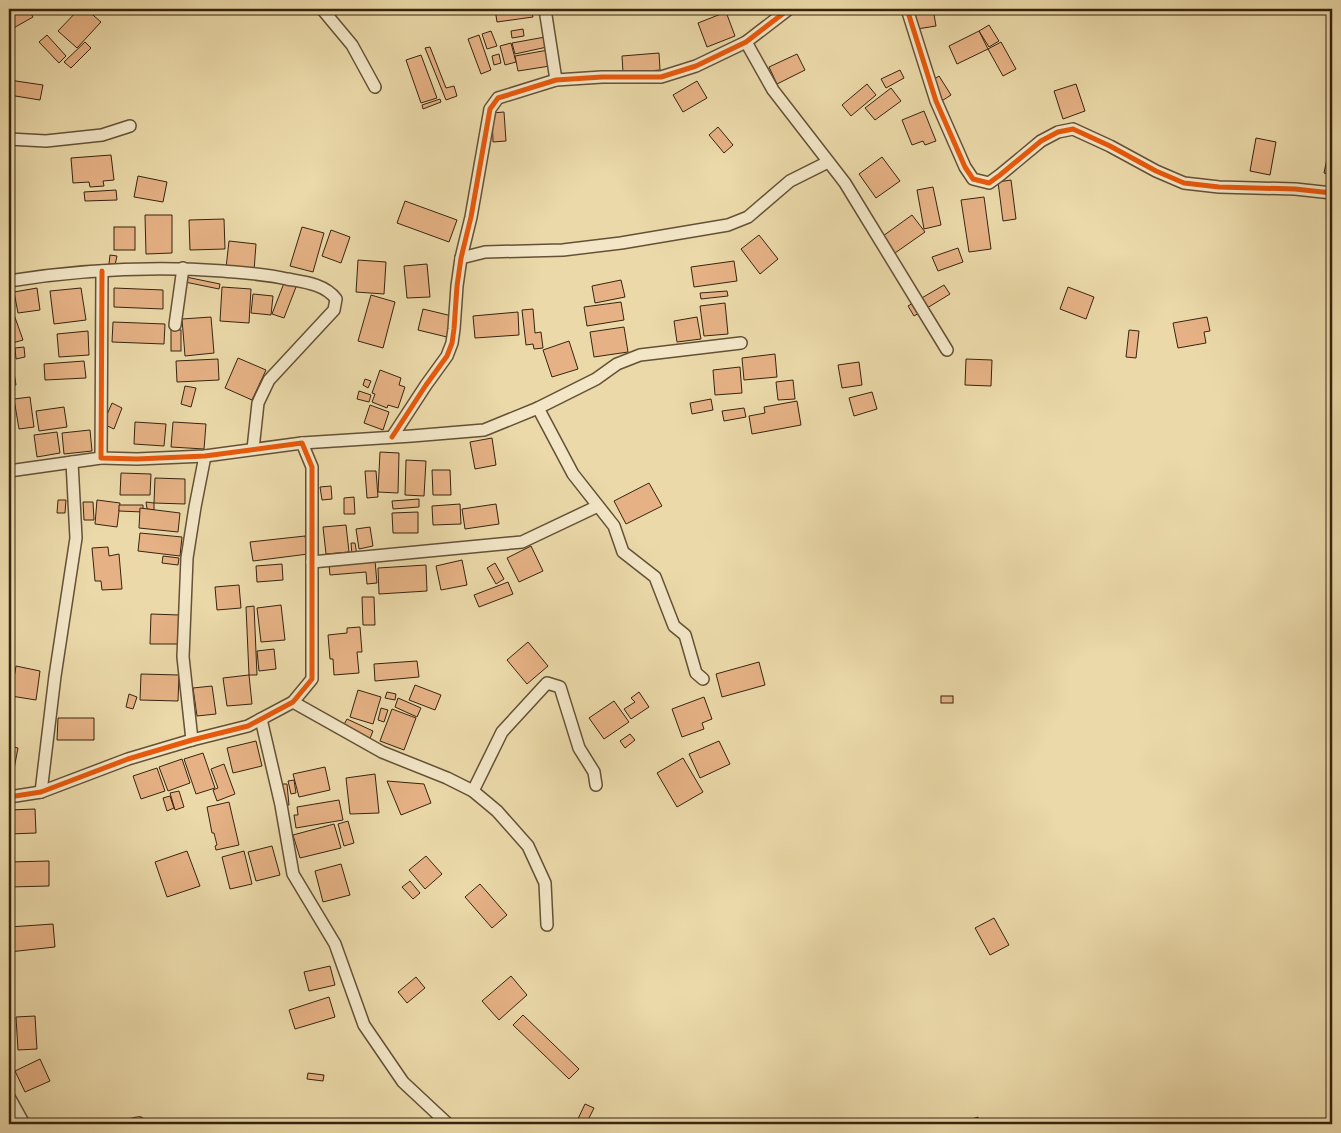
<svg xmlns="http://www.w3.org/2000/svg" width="1341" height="1133" viewBox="0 0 1341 1133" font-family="'Libre Bodoni',serif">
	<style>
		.building { fill: #e6b285; stroke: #37240f }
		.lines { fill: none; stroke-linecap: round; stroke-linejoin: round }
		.street-casing { stroke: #645136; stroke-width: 14 }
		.street { stroke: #f2e6c7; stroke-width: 11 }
		.cycleway-casing { stroke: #f2e6c7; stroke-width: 8 }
		.cycleway { stroke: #e8590c; stroke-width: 5 }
	</style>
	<rect width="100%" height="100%" fill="#ebd9a9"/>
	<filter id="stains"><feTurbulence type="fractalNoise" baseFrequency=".004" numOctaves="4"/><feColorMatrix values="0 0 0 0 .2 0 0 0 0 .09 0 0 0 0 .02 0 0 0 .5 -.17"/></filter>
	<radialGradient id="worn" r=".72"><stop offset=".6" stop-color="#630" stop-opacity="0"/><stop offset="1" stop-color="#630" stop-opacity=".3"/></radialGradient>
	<g class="building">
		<path d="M12,9H28L33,17L10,30L9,28V11Z"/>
		<path d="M79,9H86L101,22L77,48L58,31Z"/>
		<path d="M495,9H531L533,17L497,22Z"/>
		<path d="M913,9H933L936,26L917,29Z"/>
		<path d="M726,12L735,36L707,47L698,23Z"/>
		<path d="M989,25L999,41L989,47L979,31Z"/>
		<path d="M523,29L524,36L512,38L511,31Z"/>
		<path d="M491,31L497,46L487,49L482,34Z"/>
		<path d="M979,31L988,49L957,64L949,46Z"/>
		<path d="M47,35L66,56L59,63L39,42Z"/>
		<path d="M479,35L491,70L481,74L468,39Z"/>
		<path d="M545,37L547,47L515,54L512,43Z"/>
		<path d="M85,42L91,48L71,68L64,62Z"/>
		<path d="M1001,42L1016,69L1003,76L988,49Z"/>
		<path d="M511,43L516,62L505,65L500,46Z"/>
		<path d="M430,47L446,88L454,86L457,96L446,100L425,48Z"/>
		<path d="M548,50L550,66L518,71L515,56Z"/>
		<path d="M659,53L660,70L623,73L622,56Z"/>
		<path d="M499,54L501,63L494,65L492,56Z"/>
		<path d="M797,54L805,70L777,84L769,67Z"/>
		<path d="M421,55L437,98L421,103L406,60Z"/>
		<path d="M900,70L904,78L886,88L881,79Z"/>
		<path d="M939,76L951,95L937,104L925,85Z"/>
		<path d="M9,80L43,85L40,100L9,95Z"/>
		<path d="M697,81L707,98L683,112L673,95Z"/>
		<path d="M867,84L876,95L851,116L842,105Z"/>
		<path d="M1076,84L1085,111L1063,119L1054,91Z"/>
		<path d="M891,88L901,101L875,120L865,108Z"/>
		<path d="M440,99L441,102L423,109L422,105Z"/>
		<path d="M924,111L936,141L925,145L923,141L912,145L902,120Z"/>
		<path d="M504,112L506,141L493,142L492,113Z"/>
		<path d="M718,127L733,145L724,153L709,135Z"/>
		<path d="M1256,138L1276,142L1270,175L1250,171Z"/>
		<path d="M1329,149L1332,150V175L1324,173Z"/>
		<path d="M111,155L114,180L103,181L104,186L90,187L89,182L73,183L71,158Z"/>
		<path d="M882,157L900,181L876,198L859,174Z"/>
		<path d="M138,176L167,182L163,202L134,197Z"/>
		<path d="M1011,180L1016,219L1003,221L998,182Z"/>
		<path d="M933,187L941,225L924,229L917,190Z"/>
		<path d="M116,190L117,200L85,201L84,192Z"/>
		<path d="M984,197L991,249L969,252L961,200Z"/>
		<path d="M405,201L457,220L449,242L397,223Z"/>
		<path d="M145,215H172V253L146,254Z"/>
		<path d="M912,215L925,232L895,253L883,236Z"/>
		<path d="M224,219L225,249L190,250L189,220Z"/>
		<rect x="114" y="227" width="21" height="23"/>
		<path d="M302,227L324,233L313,272L290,266Z"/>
		<path d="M331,230L350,237L341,263L322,256Z"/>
		<path d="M759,235L778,259L760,274L741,249Z"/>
		<path d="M229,241L256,244L254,271L226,268Z"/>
		<path d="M958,248L963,262L938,271L932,257Z"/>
		<path d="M110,255L117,256L115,265L109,264Z"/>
		<path d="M358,260L386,262L384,294L356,292Z"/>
		<path d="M734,261L737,281L694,287L691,267Z"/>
		<path d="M427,264L430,297L407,298L404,266Z"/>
		<path d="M186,277L220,284L219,289L185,282Z"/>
		<path d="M621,280L625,297L595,303L592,286Z"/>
		<path d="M284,283L296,287L284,318L272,314Z"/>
		<path d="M944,285L950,294L914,316L908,306Z"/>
		<path d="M222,287L251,289L249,323L220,321Z"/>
		<path d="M1068,287L1094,297L1086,319L1060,309Z"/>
		<path d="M37,288L40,310L18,313L14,292Z"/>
		<path d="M81,288L86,320L54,324L50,291Z"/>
		<path d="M114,288L163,290V309L114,307Z"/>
		<path d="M727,291L728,296L701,299L700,293Z"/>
		<path d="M253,294L273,296L271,315L251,313Z"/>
		<path d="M371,295L395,302L383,348L358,341Z"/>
		<path d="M621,302L624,320L587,326L584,307Z"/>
		<path d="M725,303L728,334L704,336L700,306Z"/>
		<path d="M12,309L23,340L9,344V310Z"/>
		<path d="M423,309L452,316L447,337L418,330Z"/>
		<path d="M533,309L535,333L541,332L543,348L534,349L533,344L526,345L522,310Z"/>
		<path d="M518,312L519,335L475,338L473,316Z"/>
		<path d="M211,317L214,353L185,356L182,319Z"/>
		<path d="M697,317L701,339L677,342L674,321Z"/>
		<path d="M1207,317L1210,331L1204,332L1206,343L1178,348L1173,323Z"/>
		<path d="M113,322L165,324L164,344L112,342Z"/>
		<path d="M624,327L628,352L594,357L590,332Z"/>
		<rect x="171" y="330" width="10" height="21"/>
		<path d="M1129,330L1139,331L1136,358L1126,357Z"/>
		<path d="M88,331L89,355L59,357L57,334Z"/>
		<path d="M569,341L578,369L552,377L543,350Z"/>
		<path d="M9,347H10L16,385L9,386Z"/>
		<path d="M24,347L25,357L16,359L15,348Z"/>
		<path d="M775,354L777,377L744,380L742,358Z"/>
		<path d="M238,358L266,370L252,400L225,388Z"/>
		<path d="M218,359L219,380L177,382L176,361Z"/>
		<path d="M966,359L992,360L991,386L965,385Z"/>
		<path d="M84,361L86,378L45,380L44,364Z"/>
		<path d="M859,362L862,385L842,388L838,365Z"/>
		<path d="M740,367L742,393L715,395L713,370Z"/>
		<path d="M380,370L401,378L399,385L405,387L398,408L388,405L387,408L372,402L375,394L372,393Z"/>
		<path d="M365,379L371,381L368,388L363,385Z"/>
		<path d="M793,380L795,399L778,400L776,382Z"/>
		<path d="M185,386L196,388L191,407L181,404Z"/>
		<path d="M359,391L371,395L369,402L357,399Z"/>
		<path d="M872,392L877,409L854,416L849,398Z"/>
		<path d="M30,397L34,427L19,429L14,399Z"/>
		<path d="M711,399L713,410L692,414L690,403Z"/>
		<path d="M797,401L801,425L752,434L749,416L765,413L764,407Z"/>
		<path d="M112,403L122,408L114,429L103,424Z"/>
		<path d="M370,405L389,412L383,430L364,423Z"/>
		<path d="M64,407L67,427L39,431L36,411Z"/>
		<path d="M744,408L746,417L724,421L722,411Z"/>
		<path d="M9,417L13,437L9,438Z"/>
		<path d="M135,422L166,424L164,446L134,444Z"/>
		<path d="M173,422L206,424L204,449L171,447Z"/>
		<path d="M90,430L92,451L64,454L62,433Z"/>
		<path d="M57,432L60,453L37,457L34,435Z"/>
		<path d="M492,438L496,465L475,469L470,442Z"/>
		<path d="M380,452L399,453L398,493L378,492Z"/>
		<path d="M406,460L426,461L424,496L405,495Z"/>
		<path d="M432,470H450L451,495H433Z"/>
		<path d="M365,471H376L378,497L367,498Z"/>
		<path d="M121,473L151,474L150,495H120Z"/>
		<path d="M155,478L185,479V504L154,503Z"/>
		<path d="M649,483L662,506L626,524L614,501Z"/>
		<path d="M331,486L332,499L322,500L320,487Z"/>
		<path d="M354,497L355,514H344V498Z"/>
		<path d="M419,499V507L393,509L392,501Z"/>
		<path d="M58,500H66L65,513H57Z"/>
		<path d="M97,500L120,503L117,527L95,524Z"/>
		<path d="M83,502H93L94,520H84Z"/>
		<path d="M146,502L154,503V510L147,509Z"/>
		<path d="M460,504L461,524L433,525L432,506Z"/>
		<path d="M496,504L499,524L465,529L462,509Z"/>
		<path d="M119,505H143V512L119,511Z"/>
		<path d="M140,508L180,513L178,532L139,528Z"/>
		<path d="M418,512V533H393L392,513Z"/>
		<path d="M346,525L349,552L326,554L323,527Z"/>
		<path d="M370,527L373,546L359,549L356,529Z"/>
		<path d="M140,533L182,537L180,556L138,551Z"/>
		<path d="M305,536L308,554L253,561L250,542Z"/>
		<path d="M351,543H355L357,555H352Z"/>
		<path d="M531,546L543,571L519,582L507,558Z"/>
		<path d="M108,547L109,556L119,554L122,589L102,590L101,581H95L92,548Z"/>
		<path d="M163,556L179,558L178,565L162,563Z"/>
		<path d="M462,560L467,585L441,590L436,566Z"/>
		<path d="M375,561L377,583L367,584L366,572L330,575L329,565Z"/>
		<path d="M495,563L504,579L496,584L487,568Z"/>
		<path d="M282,564L283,580L257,582L256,566Z"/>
		<path d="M426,565L427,591L379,594L378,568Z"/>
		<path d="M508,582L513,594L479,607L474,595Z"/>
		<path d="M239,585L241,608L217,610L215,587Z"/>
		<path d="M362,597H374L375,625H363Z"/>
		<path d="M281,605L285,640L261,642L257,608Z"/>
		<path d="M254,606L257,675H249L246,607Z"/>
		<path d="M151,614L179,615L178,644H150Z"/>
		<path d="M360,627L362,652H357L359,673L334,675L333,659H330L328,635L347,633V628Z"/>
		<path d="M528,642L548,666L527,684L507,660Z"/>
		<path d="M274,649L276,669L259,671L257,651Z"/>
		<path d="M417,661L419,677L375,681L374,664Z"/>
		<path d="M759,662L765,685L722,697L716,674Z"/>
		<path d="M16,666L40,671L36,700L11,696Z"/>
		<path d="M141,674L179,675L178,701L140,700Z"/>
		<path d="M249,675L252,704L227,706L223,678Z"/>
		<path d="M415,685L441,695L435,710L409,700Z"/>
		<path d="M212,686L216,714L197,716L193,688Z"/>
		<path d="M358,690L381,697L373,724L350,717Z"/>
		<path d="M387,692L396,694L395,700L385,698Z"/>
		<path d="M639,692L649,707L631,719L624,709L635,702L631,698Z"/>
		<path d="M129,694L137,697L133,709L126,707Z"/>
		<rect x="941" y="696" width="12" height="7"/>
		<path d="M704,697L712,719L702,723L704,729L682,737L672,709Z"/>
		<path d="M398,698L421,708L417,717L395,707Z"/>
		<path d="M614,701L629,722L604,739L589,718Z"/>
		<path d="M381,708L388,710L384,722L378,720Z"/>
		<path d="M392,709L416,718L404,750L380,741Z"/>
		<path d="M58,718H94V740H57Z"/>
		<path d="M347,719L373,731L369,741L342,728Z"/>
		<path d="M630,734L635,740L625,748L620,741Z"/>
		<path d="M256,741L262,766L233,773L227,748Z"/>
		<path d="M719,741L730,764L700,778L689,754Z"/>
		<path d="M9,746L18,748L13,774H9Z"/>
		<path d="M203,753L215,788L196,794L184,759Z"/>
		<path d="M683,758L703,792L677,807L657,773Z"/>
		<path d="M182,759L190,783L168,791L159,767Z"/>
		<path d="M224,764L235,794L217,801L213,790L218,788L211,769Z"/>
		<path d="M325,767L330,790L299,797L293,774Z"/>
		<path d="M157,768L165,791L141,799L133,776Z"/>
		<path d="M375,774L379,813L350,814L346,778Z"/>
		<path d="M294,780L296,793L291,794L288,781Z"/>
		<path d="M387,781L424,784L431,803L401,815Z"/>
		<path d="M282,784H287L289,805L284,806Z"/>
		<path d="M179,791L184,807L175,810L170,793Z"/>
		<path d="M170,796L174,808L167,811L163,798Z"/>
		<path d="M339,800L343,820L296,828L294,815H298L297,807Z"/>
		<path d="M229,802L239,845L216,850L215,846L217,845L214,833H212L207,807Z"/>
		<path d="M35,809L36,833L9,834V810Z"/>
		<path d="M348,821L354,843L344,846L338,824Z"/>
		<path d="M334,824L341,848L300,858L293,835Z"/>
		<path d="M272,846L280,875L256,881L248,852Z"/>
		<path d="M187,851L200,886L167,897L155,862Z"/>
		<path d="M244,851L252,884L230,889L222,857Z"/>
		<path d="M426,856L442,874L425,889L409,870Z"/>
		<path d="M49,861V886L9,887V862Z"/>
		<path d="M341,864L350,895L323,902L315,871Z"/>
		<path d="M410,881L420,893L413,899L402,887Z"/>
		<path d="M480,884L507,915L492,928L465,897Z"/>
		<path d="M994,918L1009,945L990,955L975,928Z"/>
		<path d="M53,924L55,947L9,952V927Z"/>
		<path d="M330,966L335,985L309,991L304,972Z"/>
		<path d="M511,976L527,995L499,1020L482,1001Z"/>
		<path d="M416,977L425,988L407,1003L398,992Z"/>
		<path d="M329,997L335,1017L295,1029L289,1010Z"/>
		<path d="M523,1015L579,1069L569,1079L513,1025Z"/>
		<path d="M35,1016L37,1049L18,1050L16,1017Z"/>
		<path d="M40,1059L50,1081L25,1092L15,1071Z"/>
		<path d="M308,1073L324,1075L323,1081L307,1079Z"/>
		<path d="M585,1104L594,1108L586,1124H580L576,1123Z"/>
		<path d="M978,1117L980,1124H957Z"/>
	</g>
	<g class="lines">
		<defs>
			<g id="street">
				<path d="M322,9L352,45L375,87"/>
				<path d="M545,9L556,80"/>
				<path d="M907,9L936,101L965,167L973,179L989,183L1000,175L1041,141L1058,132L1073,129L1110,146L1156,171L1184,183L1219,187L1295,189L1332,193"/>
				<path d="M746,42L773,90L845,183L947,350"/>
				<path d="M9,139L46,141L102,135L130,126"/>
				<path d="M461,258L485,252L563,250L621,243L728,225L748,217L790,181L828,162"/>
				<path d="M9,281C79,270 151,266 223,271C245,273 266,274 287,279C304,282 325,284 336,299L334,310L269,380L258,403L253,449"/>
				<path d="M175,325L183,268"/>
				<path d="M538,408L573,474L614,526L623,552L655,577L674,626L685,635L696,673L703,679"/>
				<path d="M392,437L426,385L447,356L452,343L454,329L457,286L461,258L471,217L490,109L498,98L556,80L602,77H661L696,66L746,42L789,9"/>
				<path d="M302,443L412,436L484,430L538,408L596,379L617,364L640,355L741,343"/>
				<path d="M9,471L101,458"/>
				<path d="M312,562L522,542L598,506"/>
				<path d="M293,702L382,752L447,778L473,791L497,811L528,846L545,883L547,925"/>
				<path d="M261,719L281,805L293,874L335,944L364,1025L403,1082L448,1124"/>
				<path d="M192,740L183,657L187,558L195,507L205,456"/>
				<path d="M473,791L502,732L547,683L560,687L579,748L594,772L596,785"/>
				<path d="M41,792L55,676L76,538L72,462"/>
				<path d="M9,797L41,792L128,759L192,740L248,726L293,702L312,679V467L302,443L205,456L137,459L101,458L102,271"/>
				<path d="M9,1097L24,1124"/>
				<path d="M134,1124L139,1123"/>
			</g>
		</defs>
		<use href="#street" class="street-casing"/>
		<use href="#street" class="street"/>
		<defs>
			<g id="cycleway">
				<path d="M907,9L936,101L965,167L973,179L989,183L1000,175L1041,141L1058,132L1073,129L1110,146L1156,171L1184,183L1219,187L1295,189L1332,193"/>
				<path d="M392,437L426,385L447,356L452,343L454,329L457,286L461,258L471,217L490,109L498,98L556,80L602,77H661L696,66L746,42L789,9"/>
				<path d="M9,797L41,792L128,759L192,740L248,726L293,702L312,679V467L302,443L205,456L137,459L101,458L102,271"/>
			</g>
		</defs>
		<use href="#cycleway" class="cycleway-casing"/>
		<use href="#cycleway" class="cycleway"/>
	</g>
	<rect width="1341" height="1133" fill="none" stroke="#ebd9a9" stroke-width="30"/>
	<rect x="10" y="10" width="1321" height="1113" fill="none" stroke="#37240f" stroke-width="2.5"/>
	<rect x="15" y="15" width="1311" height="1103" fill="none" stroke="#37240f"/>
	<rect width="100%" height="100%" filter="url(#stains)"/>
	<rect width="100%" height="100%" fill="url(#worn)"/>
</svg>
